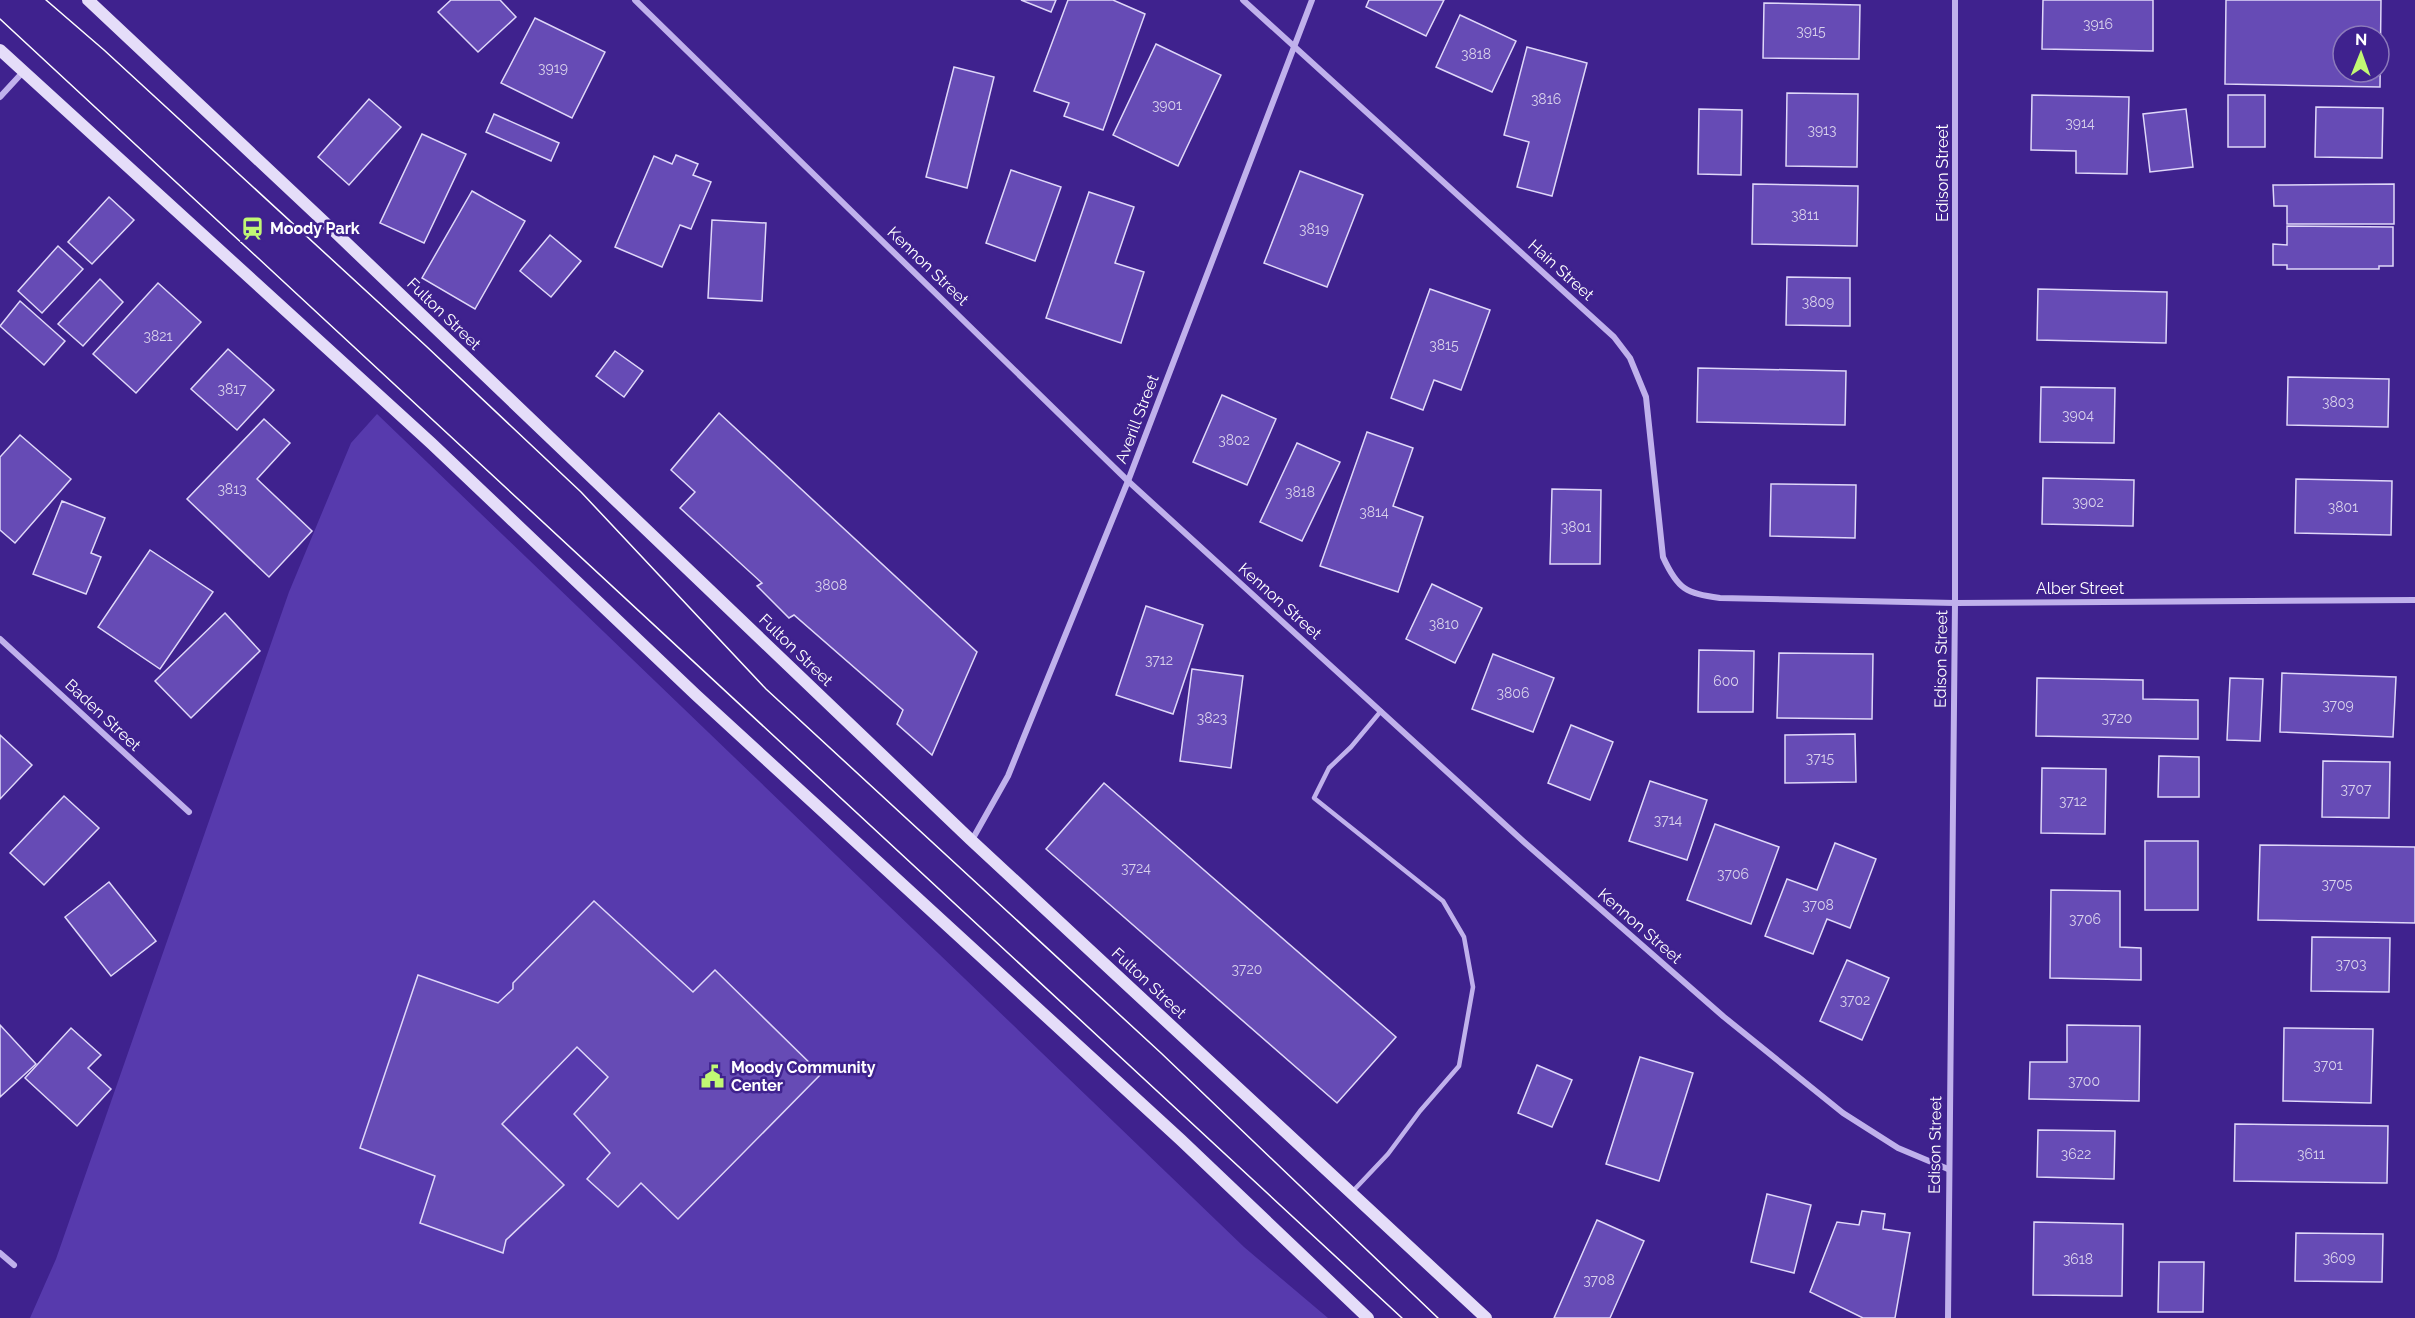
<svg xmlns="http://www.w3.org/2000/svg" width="2415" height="1318" viewBox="0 0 2415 1318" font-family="Raleway,sans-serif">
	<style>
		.green { fill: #573aad }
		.building { fill: #664bb5; stroke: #dfd7f9; stroke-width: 1.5; fill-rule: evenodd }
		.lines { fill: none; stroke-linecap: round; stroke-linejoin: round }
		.service { stroke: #c0b1ec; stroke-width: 4.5 }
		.minor { stroke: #c0b1ec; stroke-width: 6 }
		.secondary { stroke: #e5ddf9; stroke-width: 12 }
		.tram { stroke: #fff; stroke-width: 1.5 }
		.labels { text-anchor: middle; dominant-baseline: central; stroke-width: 5; stroke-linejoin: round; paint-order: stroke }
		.number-label { font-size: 14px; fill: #d9d2ec }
		.street-label { font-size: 16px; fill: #fff; stroke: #3f228e }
		.poi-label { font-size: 16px; font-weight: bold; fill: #fff; stroke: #3f228e; text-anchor: start }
	</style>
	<rect width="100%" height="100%" fill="#3f228e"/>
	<path class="green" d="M377,414L1244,1247L1328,1318H30L56,1259L289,592L351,443Z"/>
	<g class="building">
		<path d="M451,0H500L516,17L478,52L438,12Z"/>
		<path d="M1021,0H1056L1051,12Z"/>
		<path d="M1068,0H1113L1145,14L1103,130L1064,116L1069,103L1034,91Z"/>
		<path d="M1369,0H1444L1426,36L1366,7Z"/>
		<path d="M2043,0H2153V51L2042,49Z"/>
		<path d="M2226,0H2381L2380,87L2225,84ZM2343,36H2379V72H2343Z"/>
		<path d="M1764,3L1860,5L1859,59L1763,58Z"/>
		<path d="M1460,15L1516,41L1492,92L1436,67Z"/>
		<path d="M535,18L605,52L572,118L501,83Z"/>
		<path d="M1156,44L1221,75L1178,166L1113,135Z"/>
		<path d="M1527,47L1587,63L1552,196L1517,187L1529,142L1504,135Z"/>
		<path d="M954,67L994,77L967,188L926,177Z"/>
		<path d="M1787,93L1858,94L1857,167L1786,166Z"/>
		<path d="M2032,95L2129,97L2127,174L2076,173V151L2031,150Z"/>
		<rect x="2228" y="95" width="37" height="52"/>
		<path d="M369,99L401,127L349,185L318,157Z"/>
		<path d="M2316,107L2383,108L2382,158L2315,157Z"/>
		<path d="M1699,109L1742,110L1741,175L1698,174Z"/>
		<path d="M2186,109L2193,167L2150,172L2143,114Z"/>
		<path d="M494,114L559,143L551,161L486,132Z"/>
		<path d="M422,134L466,154L424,243L380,223Z"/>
		<path d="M676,155L698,164L693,175L711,182L691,229L680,225L662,267L615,247L654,156L672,164Z"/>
		<path d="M1011,170L1061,187L1035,261L986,243Z"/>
		<path d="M1300,171L1363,195L1327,287L1264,263Z"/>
		<path d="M1753,184L1858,186L1857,246L1752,244Z"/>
		<path d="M2394,184V224H2287V206H2274L2273,185Z"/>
		<path d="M472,191L525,221L475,309L422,278Z"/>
		<path d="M1089,192L1134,207L1115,263L1144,272L1121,343L1046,318Z"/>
		<path d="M109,197L134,220L92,264L68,242Z"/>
		<path d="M712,220L766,223L762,301L708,298Z"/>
		<path d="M2287,226L2393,227V266H2379V269H2287V265H2273V244L2287,245Z"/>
		<path d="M550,235L581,261L551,297L520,271Z"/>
		<path d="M58,246L83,269L42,313L18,291Z"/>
		<path d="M1787,277L1850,278V326L1786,325Z"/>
		<path d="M100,279L123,302L83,346L58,324Z"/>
		<path d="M158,283L201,322L136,393L93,354Z"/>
		<path d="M1430,289L1490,310L1461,390L1434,380L1423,410L1391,398Z"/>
		<path d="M2038,289L2167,292L2166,343L2037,340Z"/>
		<path d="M20,301L65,341L44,365L0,326Z"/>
		<path d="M228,349L274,390L237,430L191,389Z"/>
		<path d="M615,351L643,371L624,397L596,376Z"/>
		<path d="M1698,368L1846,371L1845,425L1697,422Z"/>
		<path d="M2288,377L2389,379L2388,427L2287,425Z"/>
		<path d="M2041,387L2115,388L2114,443L2040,442Z"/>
		<path d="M1222,395L1276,419L1247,485L1193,462Z"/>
		<path d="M719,413L977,652L932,755L897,724L903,710L794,615L789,618L757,586L762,583L680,508L695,492L671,470Z"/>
		<path d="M264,419L290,443L257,479L312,531L269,577L187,499Z"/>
		<path d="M1367,432L1413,448L1393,506L1423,517L1398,592L1320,566Z"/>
		<path d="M20,435L71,479L15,543L0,530V457Z"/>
		<path d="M1297,443L1340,462L1302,541L1260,522Z"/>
		<path d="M2043,478L2134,480L2133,526L2042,524Z"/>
		<path d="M2296,479L2392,481L2391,535L2295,533Z"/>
		<path d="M1771,484L1856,485L1855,538L1770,536Z"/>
		<path d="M1552,489L1601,490L1600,564H1550Z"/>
		<path d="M62,501L105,518L91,553L101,557L86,594L33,574Z"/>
		<path d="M150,550L213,592L160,669L98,627Z"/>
		<path d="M1432,584L1482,608L1455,663L1406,639Z"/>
		<path d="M1146,606L1203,625L1173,714L1116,695Z"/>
		<path d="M225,613L260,651L191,718L155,681Z"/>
		<path d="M1699,650L1754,651L1753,712H1698Z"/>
		<path d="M1779,653L1873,654L1872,719L1777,718Z"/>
		<path d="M1493,654L1554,678L1533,732L1472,709Z"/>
		<path d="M1192,669L1243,676L1231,768L1180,761Z"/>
		<path d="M2282,673L2396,677L2393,737L2280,732Z"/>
		<path d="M2037,678L2143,680V699L2198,700V739L2036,736Z"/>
		<path d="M2230,678L2263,679L2260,741L2227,740Z"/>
		<path d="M1571,725L1613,742L1590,800L1548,783Z"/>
		<path d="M1855,734L1856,782L1785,783V735Z"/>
		<path d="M0,735L32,765L0,799Z"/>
		<path d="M2159,756L2199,757V797H2158Z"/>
		<path d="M2323,761L2390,762L2389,818L2322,817Z"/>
		<path d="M2042,768L2106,769L2105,834L2041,833Z"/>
		<path d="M1650,781L1707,800L1687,860L1629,841Z"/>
		<path d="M1104,783L1396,1037L1337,1103L1046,849Z"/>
		<path d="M64,796L99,828L44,885L10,853Z"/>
		<path d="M1715,824L1779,847L1751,924L1687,900Z"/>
		<rect x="2145" y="841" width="53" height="69"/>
		<path d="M1835,843L1876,859L1850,928L1827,919L1813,954L1765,936L1787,879L1817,890Z"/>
		<path d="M2260,845L2415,847V923L2258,920Z"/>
		<path d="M109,882L156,941L111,976L65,917Z"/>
		<path d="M2051,890L2120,891V947L2141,948V980L2050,978Z"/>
		<path d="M594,901L693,992L715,970L821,1074L678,1219L641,1183L618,1207L587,1179L610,1153L574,1114L608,1077L577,1047L502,1124L564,1185L506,1240L503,1253L420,1223L435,1176L360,1148L418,975L498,1003L513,989V983Z"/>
		<path d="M2312,937L2390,938L2389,992L2311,991Z"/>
		<path d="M1847,960L1889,978L1862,1040L1820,1021Z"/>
		<path d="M0,1025L36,1064L0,1097Z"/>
		<path d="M2067,1025L2140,1026L2139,1101L2029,1099L2030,1062H2067Z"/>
		<path d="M71,1028L101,1055L88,1068L111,1089L77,1126L25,1078Z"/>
		<path d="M2284,1028L2373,1029L2371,1103L2283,1101Z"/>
		<path d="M1640,1057L1693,1073L1659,1181L1606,1164Z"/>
		<path d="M1537,1065L1572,1080L1552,1127L1518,1113Z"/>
		<path d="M2235,1124L2388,1126L2387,1183L2234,1181Z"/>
		<path d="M2038,1130L2115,1131L2114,1179L2037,1177Z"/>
		<path d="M1767,1194L1811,1205L1794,1273L1751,1262Z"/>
		<path d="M1862,1211L1885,1214L1883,1229L1910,1233L1895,1318H1863L1810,1292L1837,1222L1859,1225Z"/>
		<path d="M1597,1220L1644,1241L1610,1318H1554Z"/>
		<path d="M2034,1222L2123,1224L2122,1296L2033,1295Z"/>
		<path d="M2296,1233L2383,1234L2382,1282L2295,1281Z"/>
		<path d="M2159,1262H2204L2203,1312H2158Z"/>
	</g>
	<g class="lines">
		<path class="service" d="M1353,1191L1388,1154L1420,1111L1459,1066L1473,987L1464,937L1443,901L1314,798L1329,768L1351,747L1381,711"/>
		<g class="minor">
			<path d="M635,0L1128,481L1524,842L1724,1017L1843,1113L1898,1148L1948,1169"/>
			<path d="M1243,0L1614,337L1630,358L1646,397L1663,557C1678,590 1686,593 1720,598L1955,603L2415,600"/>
			<path d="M0,97L23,72"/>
			<path d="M0,639L189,812"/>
			<path d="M972,840L1008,776L1128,481L1312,0"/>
			<path d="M0,1253L14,1265"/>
			<path d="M1948,1318L1955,603V0"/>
		</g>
		<g class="secondary">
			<path d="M88,0L334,231L971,840L1486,1318"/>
			<path d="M0,50L431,443L696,695L1181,1140L1368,1318"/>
		</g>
		<g class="tram">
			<path d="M46,0L104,50L426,346L581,492L766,689L1161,1053L1438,1318"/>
			<path d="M0,19L1402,1318"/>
		</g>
	</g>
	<defs>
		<symbol id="station-bare" viewBox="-9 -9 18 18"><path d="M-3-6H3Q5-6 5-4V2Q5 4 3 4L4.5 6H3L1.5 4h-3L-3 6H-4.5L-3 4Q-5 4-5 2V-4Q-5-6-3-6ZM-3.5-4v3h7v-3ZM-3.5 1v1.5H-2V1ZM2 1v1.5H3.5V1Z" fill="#c1f874" stroke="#3f228e" stroke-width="2.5" paint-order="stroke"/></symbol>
		<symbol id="civic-bare" viewBox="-9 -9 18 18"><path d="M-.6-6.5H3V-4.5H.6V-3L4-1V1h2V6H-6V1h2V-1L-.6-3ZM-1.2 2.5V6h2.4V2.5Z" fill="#c1f874" stroke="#3f228e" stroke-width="2.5" paint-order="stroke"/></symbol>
	</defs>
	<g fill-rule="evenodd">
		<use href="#station-bare" x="236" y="212" width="33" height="33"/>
		<use href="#civic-bare" x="696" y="1060" width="33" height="33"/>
	</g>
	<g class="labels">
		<g class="number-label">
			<text x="2098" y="24">3916</text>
			<text x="1811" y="31">3915</text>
			<text x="1476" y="54">3818</text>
			<text x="553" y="68">3919</text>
			<text x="1546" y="99">3816</text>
			<text x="1167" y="105">3901</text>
			<text x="2080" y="123">3914</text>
			<text x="1822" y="130">3913</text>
			<text x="1805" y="215">3811</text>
			<text x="1314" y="229">3819</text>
			<text x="1818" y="302">3809</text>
			<text x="158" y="336">3821</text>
			<text x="1444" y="345">3815</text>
			<text x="232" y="389">3817</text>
			<text x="2338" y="402">3803</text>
			<text x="2078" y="415">3904</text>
			<text x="1234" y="440">3802</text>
			<text x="232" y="489">3813</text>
			<text x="1300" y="492">3818</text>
			<text x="2088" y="502">3902</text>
			<text x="2343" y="507">3801</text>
			<text x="1374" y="512">3814</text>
			<text x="1576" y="527">3801</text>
			<text x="831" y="585">3808</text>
			<text x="1444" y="624">3810</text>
			<text x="1159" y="660">3712</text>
			<text x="1726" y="681">600</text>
			<text x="1513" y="693">3806</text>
			<text x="2338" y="705">3709</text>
			<text x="1212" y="718">3823</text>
			<text x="2117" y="718">3720</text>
			<text x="1820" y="758">3715</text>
			<text x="2356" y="789">3707</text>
			<text x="2073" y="801">3712</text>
			<text x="1668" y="820">3714</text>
			<text x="1136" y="868">3724</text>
			<text x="1733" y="874">3706</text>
			<text x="2337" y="884">3705</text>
			<text x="1818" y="905">3708</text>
			<text x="2085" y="919">3706</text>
			<text x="2351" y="964">3703</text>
			<text x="1247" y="969">3720</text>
			<text x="1855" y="1000">3702</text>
			<text x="2328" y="1065">3701</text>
			<text x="2084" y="1081">3700</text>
			<text x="2076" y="1154">3622</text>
			<text x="2311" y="1154">3611</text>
			<text x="2339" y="1258">3609</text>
			<text x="2078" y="1259">3618</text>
			<text x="1599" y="1280">3708</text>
		</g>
		<g class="street-label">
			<text transform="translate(1942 173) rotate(-90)">Edison Street</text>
			<text transform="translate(928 266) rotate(44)">Kennon Street</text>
			<text transform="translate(1561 270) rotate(42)">Hain Street</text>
			<text transform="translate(444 314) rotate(44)">Fulton Street</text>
			<text transform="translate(1137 419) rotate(-69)">Averill Street</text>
			<text x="2080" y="588">Alber Street</text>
			<text transform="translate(1280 601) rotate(42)">Kennon Street</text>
			<text transform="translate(796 650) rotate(44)">Fulton Street</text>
			<text transform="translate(1941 659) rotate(-89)">Edison Street</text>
			<text transform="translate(103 715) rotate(43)">Baden Street</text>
			<text transform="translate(1640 926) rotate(41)">Kennon Street</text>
			<text transform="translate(1149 983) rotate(43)">Fulton Street</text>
			<text transform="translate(1935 1145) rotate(-89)">Edison Street</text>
		</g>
		<g class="poi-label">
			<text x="270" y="228">Moody Park</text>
			<text x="731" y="1067">Moody Community<tspan x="731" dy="18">Center</tspan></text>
		</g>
	</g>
	<g transform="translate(2361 54) rotate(1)"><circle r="28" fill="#3f228e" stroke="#8c7abb" stroke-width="1.5"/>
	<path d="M0-4.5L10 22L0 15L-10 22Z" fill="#c1f874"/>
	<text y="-9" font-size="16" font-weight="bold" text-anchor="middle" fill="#ffffff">N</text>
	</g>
</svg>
